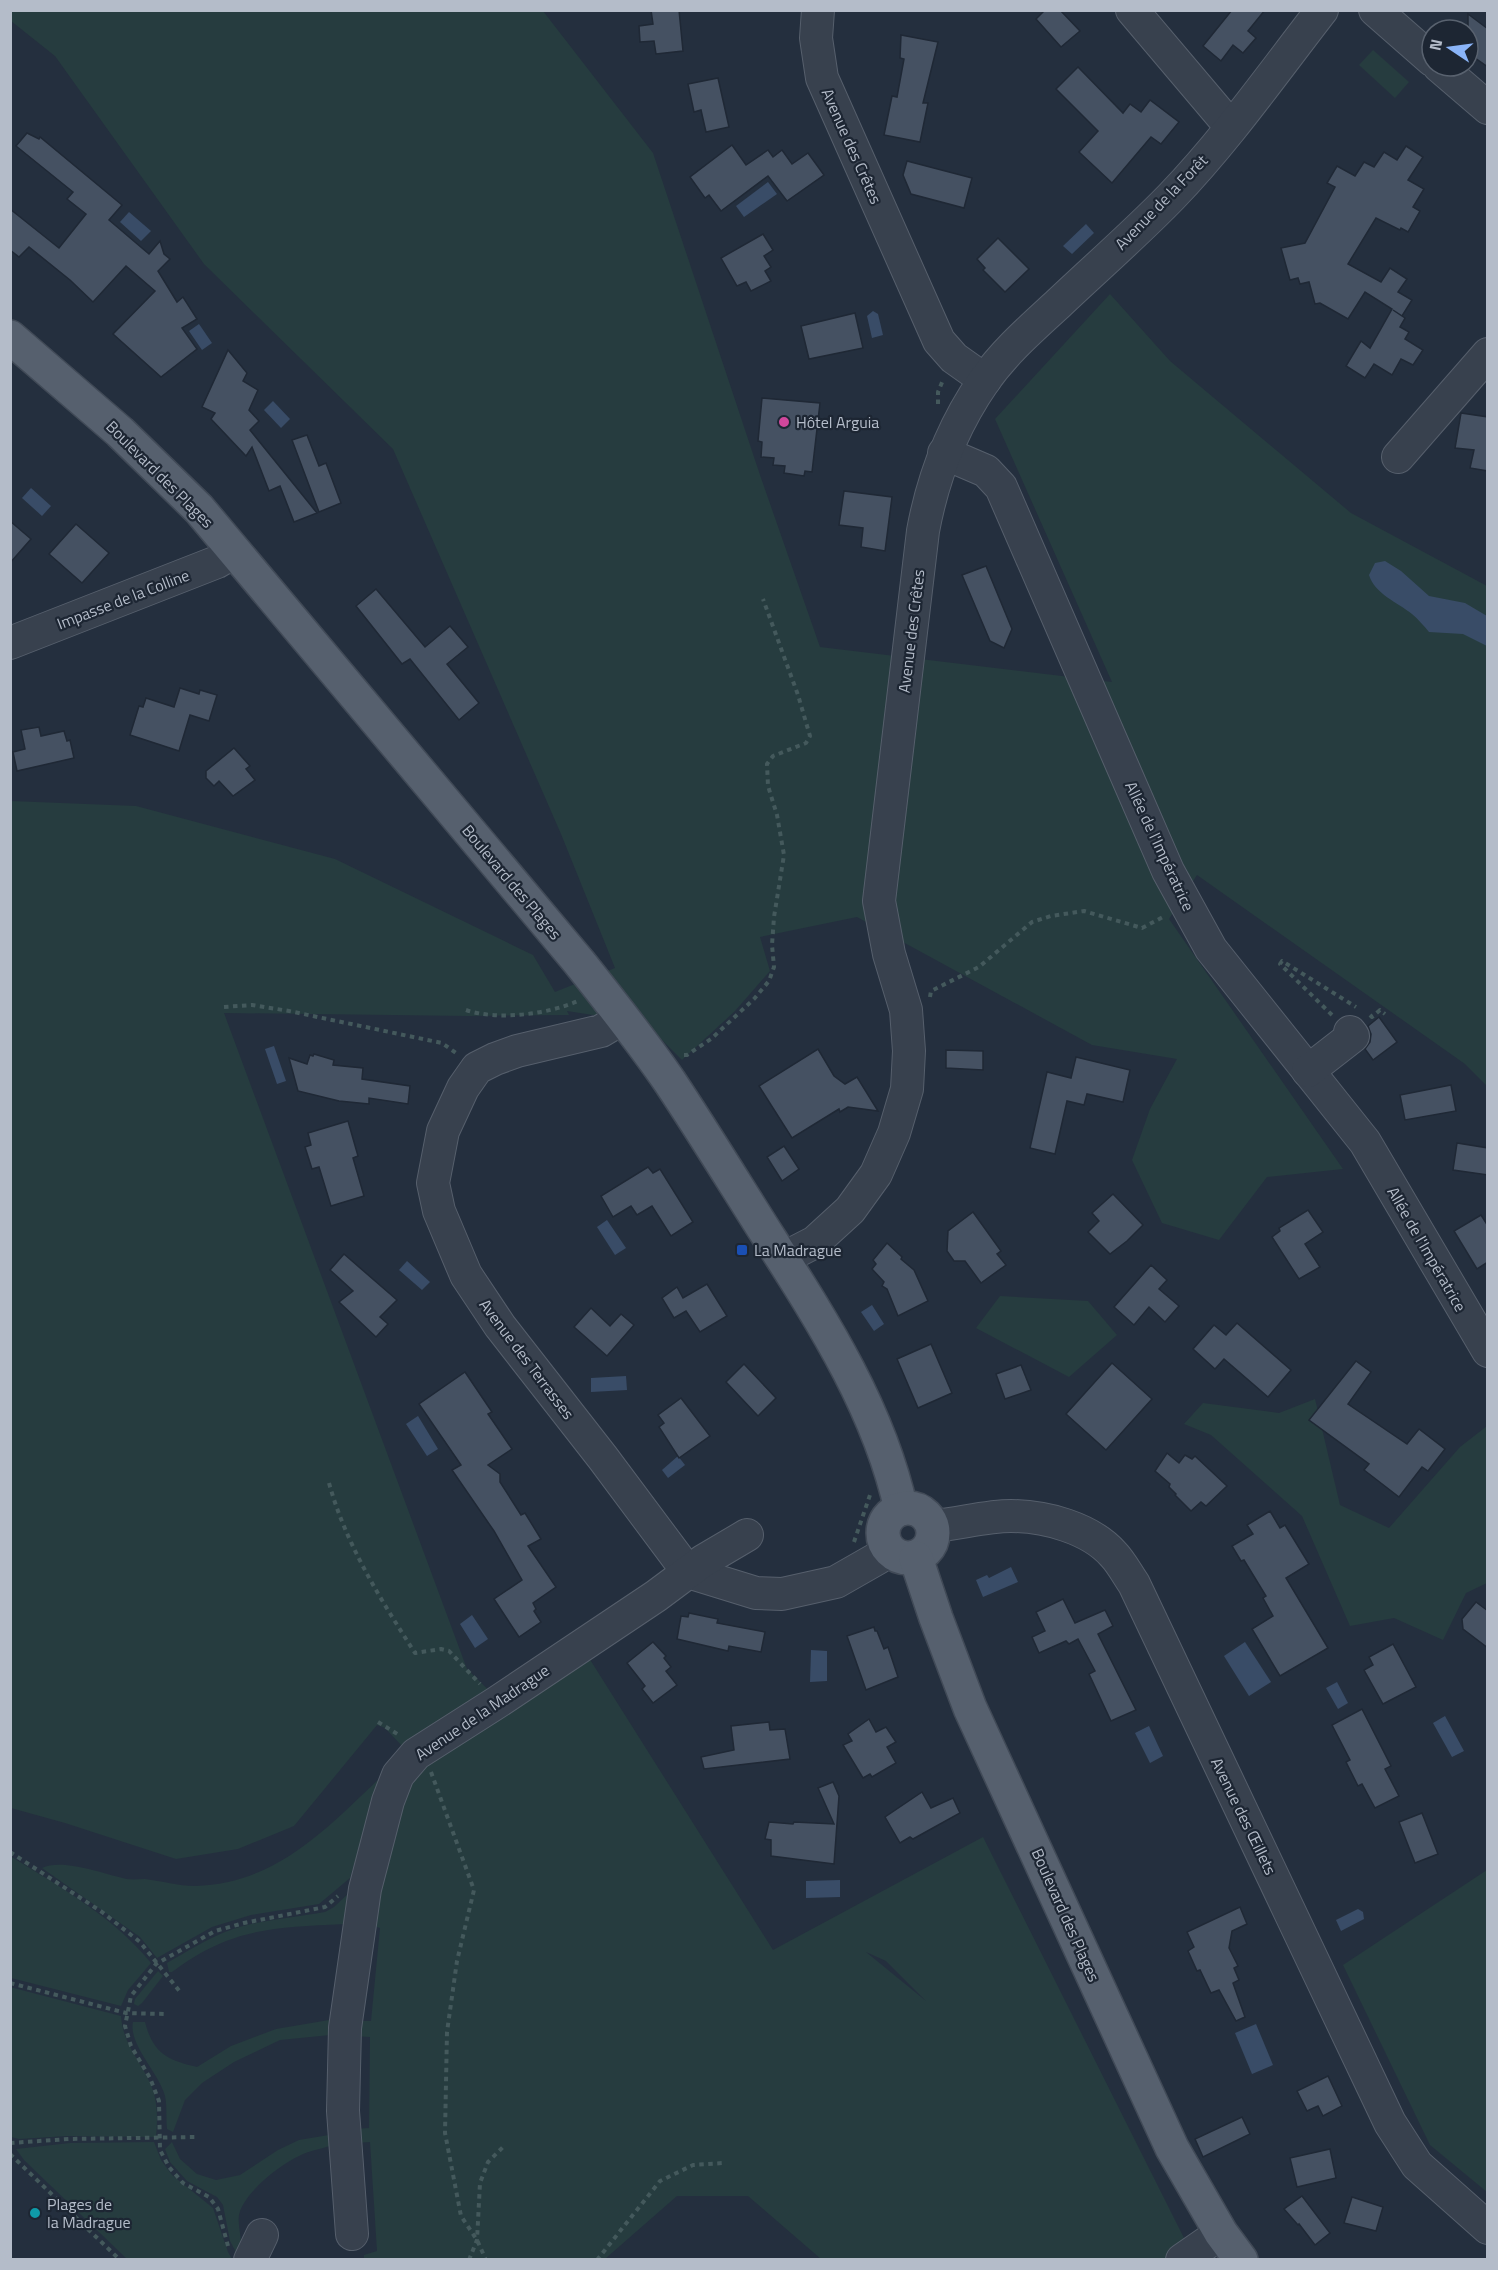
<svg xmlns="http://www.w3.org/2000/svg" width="1498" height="2270" viewBox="0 0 1498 2270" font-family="'Titillium Web',sans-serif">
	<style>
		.green { fill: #263c3f; fill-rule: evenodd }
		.water { fill: #394c67 }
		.building { fill: #455162; stroke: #1f2835; stroke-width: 1.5 }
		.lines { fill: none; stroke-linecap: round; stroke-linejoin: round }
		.minor-casing { stroke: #565f6c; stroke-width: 34 }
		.major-casing { stroke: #414a57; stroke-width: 36 }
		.path { stroke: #44595c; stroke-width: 4; stroke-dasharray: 4.5 4.5; stroke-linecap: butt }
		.minor { stroke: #38414e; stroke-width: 32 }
		.major { stroke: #56606e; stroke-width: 33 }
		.hotel-dot { fill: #d1479c; stroke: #1d2633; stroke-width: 2 }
		.transit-dot { fill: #1a4fb4; stroke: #1d2633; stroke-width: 2 }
		.culture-dot { fill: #0f9aa8; stroke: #1d2633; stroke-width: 2 }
		.labels { text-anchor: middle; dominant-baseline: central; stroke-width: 4.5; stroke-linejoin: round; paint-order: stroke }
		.street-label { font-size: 16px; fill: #b4bcc9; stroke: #1d2633 }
		.poi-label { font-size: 16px; fill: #b4bcc9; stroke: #1d2633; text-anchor: start }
	</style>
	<rect width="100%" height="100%" fill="#242f3e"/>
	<g class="green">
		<path d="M11,11H543L653,153L760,475L820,647L1112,682L995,419L1110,294L1170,361L1351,513L1487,586V1086L1465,1064L1197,875L1169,919L1343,1169L1267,1177L1219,1240L1162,1223L1132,1160L1150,1109L1177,1059L1092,1045L857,917L760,937L770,971L735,1011L682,1060L645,1023L567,1011L569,1015L469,1016L224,1013L467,1669L507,1708L589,1658L773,1950L983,1837L1188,2246L1166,2260L821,2259L748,2196H677L605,2259H364V2255L377,2251L370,2142L355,2143V2129L369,2128L370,2037L355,2036L356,2021H371L380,1928L373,1926C381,1877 394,1808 421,1766L385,1728L377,1725L294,1826L238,1849L176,1859L65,1823L11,1808V801L136,806L335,859L533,955L555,992L615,968L561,834L393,449L204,264L55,56L11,21ZM866,1952L886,1961L926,2001Z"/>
		<path d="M1373,50L1409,82L1395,98L1359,65Z"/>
		<path d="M1000,1296L1088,1301L1117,1335L1069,1377L976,1328Z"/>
		<path d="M1315,1399L1340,1505L1389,1528L1460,1447L1487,1426V1583L1466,1593L1443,1640L1394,1618L1350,1626L1302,1516L1211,1435L1184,1424L1203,1403L1279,1413Z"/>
		<path d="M380,1778L350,1878L319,1904L251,1915L212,1927L157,1958L140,1937L42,1868C63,1858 103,1874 127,1879C133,1880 139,1879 145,1879C162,1881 178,1886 195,1886C276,1884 326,1829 380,1778Z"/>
		<path d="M10,1856C60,1887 114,1917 151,1963L128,1990L121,2006L11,1978Z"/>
		<path d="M1487,1870V2192L1430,2145L1343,1965Z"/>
		<path d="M351,1891L344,1924C273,1928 232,1927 172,1972H169L167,1963C186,1952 205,1940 225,1932C256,1920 292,1918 325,1912L334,1907Z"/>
		<path d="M158,1971L163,1976L142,2003L138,2006L134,2004L135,1999Z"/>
		<path d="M10,1987L121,2016C123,2042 136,2055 147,2077C158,2096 158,2116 156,2137L67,2136L19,2139L11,2137Z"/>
		<path d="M329,2020L330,2035L280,2040L234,2062L202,2083L185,2100L173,2132L167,2129C166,2119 167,2105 165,2096C159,2073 128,2044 133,2022H145C153,2053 167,2060 197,2067L231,2046L276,2029Z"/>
		<path d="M329,2135L330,2146C320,2149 308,2151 299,2156C279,2165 244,2193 239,2215C237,2229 245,2242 238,2256L230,2241L223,2205L217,2197L187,2181L170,2162L165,2149L172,2142L180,2159L197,2174L216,2180L240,2175L278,2150L299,2140Z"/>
		<path d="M154,2142L161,2160L172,2175L213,2208L228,2252L232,2259H127L24,2160L16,2149L70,2143Z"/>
	</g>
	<g class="water">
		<path d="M768,182L777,194L744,217L736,206Z"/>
		<path d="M129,212L151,231L141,241L120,222Z"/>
		<path d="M1086,224L1094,233L1072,254L1063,246Z"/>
		<path d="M873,311L878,314L883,335L872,338L867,316Z"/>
		<path d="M199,324L212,343L202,350L189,331Z"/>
		<path d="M273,401L290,419L281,428L264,410Z"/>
		<path d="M31,488L51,506L42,516L22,498Z"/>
		<path d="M1385,561L1401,571L1429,596L1465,603L1487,616V646L1463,634L1429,632C1424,626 1418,619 1412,614C1397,602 1375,594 1369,575L1375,563Z"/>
		<path d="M274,1046L286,1081L277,1084L265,1049Z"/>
		<path d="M607,1220L626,1248L615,1255L597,1227Z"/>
		<path d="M407,1261L430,1282L422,1290L399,1270Z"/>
		<path d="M872,1305L884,1324L874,1331L861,1312Z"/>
		<path d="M626,1376L627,1390L591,1392V1378Z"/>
		<path d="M418,1416L438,1449L427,1456L406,1424Z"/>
		<path d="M678,1456L685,1465L668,1478L662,1470Z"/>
		<path d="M1011,1567L1018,1582L983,1597L976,1580L987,1575L989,1578Z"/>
		<path d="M472,1615L488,1639L475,1648L460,1624Z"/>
		<path d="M1245,1642L1271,1682L1249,1696L1224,1656Z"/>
		<path d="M811,1650L827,1651V1681L810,1682Z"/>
		<path d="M1337,1682L1348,1703L1338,1709L1326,1688Z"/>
		<path d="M1445,1716L1464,1751L1452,1757L1433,1723Z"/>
		<path d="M1149,1726L1163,1756L1150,1763L1135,1733Z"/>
		<path d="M840,1880V1897L806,1898V1881Z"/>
		<path d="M1358,1909L1363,1912L1364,1919L1341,1931L1336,1920Z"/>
		<path d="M1256,2024L1273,2065L1252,2074L1235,2033Z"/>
	</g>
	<g class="building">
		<path d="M651,10H679L683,51L656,54L654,41L640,42L639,26L653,24Z"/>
		<path d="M1045,10H1060L1080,31L1061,47L1036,19Z"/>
		<path d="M1232,10H1265L1248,31L1256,38L1243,53L1233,45L1221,61L1203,46Z"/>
		<path d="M1468,14L1488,29V67L1468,53Z"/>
		<path d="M901,35L938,42L923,103H928L920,142L884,135L892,96L897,97L904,59L900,58Z"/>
		<path d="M1078,67L1123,113L1130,104L1141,112L1150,100L1179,122L1161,144L1151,137L1112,183L1079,152L1098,131L1056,89Z"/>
		<path d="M718,78L729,127L706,132L701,110L694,112L688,84Z"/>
		<path d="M27,133L39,139L40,137L122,205L109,220L149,254L160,241L164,254L170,259L158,271L177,302L183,297L197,319L182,328L197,349L161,377L113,334L155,291L126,266L93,302L70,280L29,247L19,257L10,250V209L59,248L86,214L67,199L73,192L16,146Z"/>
		<path d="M732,145L746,165L768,150L773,157L782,150L792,164L808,153L824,175L787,201L768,176L721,211L709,195L705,198L690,177Z"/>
		<path d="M1406,146L1423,157L1408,180L1424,189L1413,207L1420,211L1408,232L1401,228L1400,230L1376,218L1348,264L1381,282L1390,268L1407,279L1398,292L1412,300L1402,316L1393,310L1405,318L1400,327L1409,332L1405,339L1423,350L1413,365L1401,359L1392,375L1374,364L1365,378L1346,366L1361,341L1370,348L1392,309L1365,292L1348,319L1320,303L1315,304L1309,282L1300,284L1298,278L1290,280L1281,248L1305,243L1335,187L1327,183L1337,166L1355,176L1364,162L1374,167L1384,152L1397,160Z"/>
		<path d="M907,161L972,178L964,208L911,194L903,175Z"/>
		<path d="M763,234L773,250L764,256L771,267L765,271L771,281L751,291L746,282L737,286L721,258Z"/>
		<path d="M998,238L1029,269L1005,292L983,270L985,268L977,259Z"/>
		<path d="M855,313L863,348L809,359L801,326Z"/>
		<path d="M228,350L247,373L243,381L258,390L249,410L259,421L250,430L317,513L294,522L280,486L269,491L252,447L246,456L211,419L215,413L202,407Z"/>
		<path d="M762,398L820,403L812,472L805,471L804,476L784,473L785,466L773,465L774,458L761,457L762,442L758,441Z"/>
		<path d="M1461,413L1488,417V471L1470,468L1474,450L1455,448Z"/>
		<path d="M307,435L319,466L326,463L341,503L319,512L292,440Z"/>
		<path d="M844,491L892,497L885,551L861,547L863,528L839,525Z"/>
		<path d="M10,521L31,539L10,563Z"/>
		<path d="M76,524L109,553L82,583L49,554Z"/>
		<path d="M986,566L1012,629L1004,648L990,641L962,575Z"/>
		<path d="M376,589L425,647L450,626L468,647L447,664L479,703L459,720L410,659L402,664L356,606Z"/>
		<path d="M180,688L199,694L200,690L217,695L209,721L190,715L179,751L130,735L139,706L143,707L146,698L174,707Z"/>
		<path d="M39,727L41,736L64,731L67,741L70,740L74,758L17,771L13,752L25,749L21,730Z"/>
		<path d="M234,748L250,766L246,769L255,780L233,796L219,781L214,786L206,778V771Z"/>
		<path d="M1379,1017L1397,1042L1373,1060L1365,1049L1370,1042L1371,1034L1368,1026Z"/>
		<path d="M818,1049L834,1076L845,1084L857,1077L878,1111L848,1107L840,1112L839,1109L792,1138L759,1086Z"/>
		<path d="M946,1050L983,1051V1070L946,1068Z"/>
		<path d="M314,1054L334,1060L333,1065L363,1068L362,1079L410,1086L408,1104L369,1098V1104L339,1101L298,1091L289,1058L307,1064L310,1055L313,1056Z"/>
		<path d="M1076,1057L1130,1070L1123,1102L1087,1094L1084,1105L1067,1101L1055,1154L1030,1148L1047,1072L1071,1078Z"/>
		<path d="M1451,1085L1456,1111L1405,1120L1400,1095Z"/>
		<path d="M348,1121L358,1156L353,1158L364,1196L331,1206L319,1167L312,1169L305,1147L311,1145L308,1133Z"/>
		<path d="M1457,1143L1488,1148V1175L1453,1170Z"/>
		<path d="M784,1146L799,1169L782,1181L767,1157Z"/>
		<path d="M648,1167L653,1173L660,1169L693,1222L671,1236L652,1206L637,1215L631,1206L613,1217L601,1196Z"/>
		<path d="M1113,1194L1143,1225L1127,1241L1110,1254L1088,1232L1099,1221L1092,1213Z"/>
		<path d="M1308,1210L1323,1232L1305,1244L1320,1267L1299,1279L1272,1237L1280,1231L1279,1228Z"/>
		<path d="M973,1212L1001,1251L997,1254L1006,1265L981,1283L965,1261H954L947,1251L948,1231Z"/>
		<path d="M1481,1215L1488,1226V1262L1477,1269L1454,1231Z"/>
		<path d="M887,1243L902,1257L901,1259L914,1270L928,1301L898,1316L887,1289L882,1286L884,1282L872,1269L876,1264L873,1260Z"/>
		<path d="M344,1254L397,1300L380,1317L388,1324L376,1337L339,1302L353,1291L330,1270Z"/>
		<path d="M1151,1265L1167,1280L1159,1289L1179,1306L1165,1322L1149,1307L1134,1325L1114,1307Z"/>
		<path d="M707,1284L727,1316L700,1332L686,1311L674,1318L662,1298L677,1287L683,1298Z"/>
		<path d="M591,1308L610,1326L621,1314L634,1325L607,1356L574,1327Z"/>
		<path d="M1237,1323L1291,1370L1268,1397L1224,1359L1215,1369L1193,1349L1214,1325L1226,1335Z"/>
		<path d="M931,1344L952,1393L918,1408L897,1359Z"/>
		<path d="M1356,1361L1371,1372L1348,1404L1407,1444L1419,1429L1445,1449L1428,1471L1422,1467L1399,1497L1364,1470L1369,1464L1309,1420Z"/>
		<path d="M1112,1363L1152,1399L1106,1450L1066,1414Z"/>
		<path d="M744,1364L776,1398L758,1416L726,1382Z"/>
		<path d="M1021,1365L1031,1390L1005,1399L996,1374Z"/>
		<path d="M465,1372L492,1412L488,1414L512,1449L488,1465L500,1474V1482L521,1515L525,1513L541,1539L528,1546L556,1587L533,1603L536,1609L534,1611L541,1622L519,1637L494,1599L522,1580L494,1531L452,1470L461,1465L419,1404Z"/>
		<path d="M681,1398L710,1436L679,1458L659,1427L664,1423L658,1415Z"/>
		<path d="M1167,1453L1179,1463L1185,1455L1192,1459L1195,1456L1227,1486L1206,1506L1201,1502L1191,1511L1175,1495L1176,1494L1169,1487L1170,1484L1155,1471Z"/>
		<path d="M1270,1511L1280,1528L1285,1525L1309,1564L1286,1578L1328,1648L1280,1676L1252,1629L1273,1616L1263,1598L1266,1596L1244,1560L1241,1561L1232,1546L1253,1534L1247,1525Z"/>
		<path d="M1063,1599L1075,1623L1105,1610L1113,1626L1098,1634L1136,1710L1111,1721L1089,1674L1095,1671L1078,1639L1069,1644L1066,1641L1039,1653L1032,1637L1045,1631L1036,1612Z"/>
		<path d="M1476,1602L1488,1611V1648L1463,1629L1462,1619Z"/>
		<path d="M689,1613L718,1619L717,1623L765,1632L761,1652L729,1646L728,1651L677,1639L681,1616L688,1617Z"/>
		<path d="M874,1627L875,1631H877L884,1649L888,1647L898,1677L866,1690L847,1636Z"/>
		<path d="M653,1642L666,1656L664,1658L671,1667L666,1671L677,1685L653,1703L642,1689L645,1686L627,1663Z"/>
		<path d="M1393,1644L1416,1687L1383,1704L1364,1670L1373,1665L1369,1657Z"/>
		<path d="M1362,1709L1391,1766L1385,1769L1399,1796L1375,1808L1362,1784L1358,1786L1346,1762L1350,1760L1332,1725Z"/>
		<path d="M869,1719L876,1732L886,1727L896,1742L887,1747L896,1763L872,1777L870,1774L863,1778L843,1745L852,1741L848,1734Z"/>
		<path d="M769,1722L770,1730L785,1729L790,1759L704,1769L701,1757L734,1750L731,1726Z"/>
		<path d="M833,1782L839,1796L834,1864L771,1856V1840L765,1839L769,1822L793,1824L794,1822L834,1824L818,1788Z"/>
		<path d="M922,1792L931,1808L953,1798L960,1813L913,1839L910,1837L900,1843L885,1817Z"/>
		<path d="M1422,1813L1438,1854L1415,1863L1399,1822Z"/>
		<path d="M1240,1907L1247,1924L1232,1931L1229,1948L1238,1966L1234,1968L1239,1980L1233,1983L1245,2017L1236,2021L1219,1990L1211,1993L1200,1970L1197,1971L1188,1951L1194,1947L1187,1932Z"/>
		<path d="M1328,2076L1342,2106L1323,2116L1318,2106L1307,2111L1297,2091Z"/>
		<path d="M1242,2117L1250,2134L1203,2157L1195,2139Z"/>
		<path d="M1330,2149L1336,2178L1297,2187L1290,2158Z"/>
		<path d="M1302,2196L1330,2233L1315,2245L1299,2224L1298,2225L1284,2209Z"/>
		<path d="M1352,2197L1383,2207L1376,2231L1344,2223Z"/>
	</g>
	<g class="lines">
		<defs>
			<g id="minor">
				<path d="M818,10L816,38L822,78L939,341L954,358L985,380"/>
				<path d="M1132,10L1231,127"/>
				<path d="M1375,10L1432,60"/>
				<path d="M1439,66L1488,108"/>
				<path d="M944,453L986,471L1001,487L1168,871L1211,949L1365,1142L1488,1351"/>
				<path d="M1398,457L1488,354"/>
				<path d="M10,643L217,562L234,552"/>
				<path d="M623,1018L601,1031L517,1051L495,1059L477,1068L463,1088L443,1131L433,1183L439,1211L466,1275L500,1326L603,1458L688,1572L756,1593L782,1594L836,1582L878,1558L889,1549"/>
				<path d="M1308,1071L1353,1036L1350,1032"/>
				<path d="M782,1259L815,1242L850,1210L876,1174L894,1133L907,1089L909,1051L906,1010L889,954L879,901L923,531C933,477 952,427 984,381C1005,351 1032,328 1059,303C1096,268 1135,234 1171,197C1226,140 1273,73 1322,10"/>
				<path d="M933,1526C959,1524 985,1516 1011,1516C1045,1516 1090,1528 1113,1554C1121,1562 1127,1574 1134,1584L1390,2123L1417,2165L1488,2228"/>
				<path d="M352,2234L343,2111L345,2028L365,1889L388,1801L398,1775L416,1754L496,1703L656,1596L703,1561L747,1535"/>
				<path d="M250,2260L262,2235"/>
				<path d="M1182,2260L1221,2233"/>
			</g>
			<g id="major">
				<path d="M10,337L120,432L199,509L579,962C610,1001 642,1041 670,1082C702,1130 732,1179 763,1228C819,1316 878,1405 901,1509"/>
				<circle cx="908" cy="1533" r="25"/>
				<path d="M916,1558L936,1618L970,1708L1172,2148L1221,2233L1241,2260"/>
			</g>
		</defs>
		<use href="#minor" class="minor-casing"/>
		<use href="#major" class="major-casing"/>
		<g class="path">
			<path d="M938,404V392L943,380"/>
			<path d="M930,997L931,991L979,967L1032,922L1051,916L1084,911L1142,928L1165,916"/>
			<path d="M224,1007L252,1005L289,1011L442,1043L456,1053"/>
			<path d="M466,1010C498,1021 548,1014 578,1001"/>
			<path d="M1332,1015L1280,964L1282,961L1356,1007"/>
			<path d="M1370,1015L1372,1017L1380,1010L1385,1014"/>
			<path d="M684,1055H687L711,1039L754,999L769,981L774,967L772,945L774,917L784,855L777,815L768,786L767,764L773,756L806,743L810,736L798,695L763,599"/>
			<path d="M329,1483C346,1545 381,1600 415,1653L441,1649L449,1651L480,1684"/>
			<path d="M854,1542L870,1495"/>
			<path d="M378,1722L399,1735"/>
			<path d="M431,1772L474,1890L457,1961L447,2032L445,2133L461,2216L477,2240L486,2260"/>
			<path d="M10,1852L102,1912L140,1942L181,1993"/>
			<path d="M10,1983L126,2013L164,2014"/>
			<path d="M10,2143L69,2139L197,2137"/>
			<path d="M10,2154L120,2260"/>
			<path d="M228,2246L218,2209L209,2197L183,2183L169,2167L160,2150L159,2101L150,2078L131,2046L125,2026L131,1996L156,1964L215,1931L244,1923L325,1907L338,1896"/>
			<path d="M469,2260L477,2240L480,2183L488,2162L503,2147"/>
			<path d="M597,2260L660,2181L693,2165L723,2163"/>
		</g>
		<use href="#minor" class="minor"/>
		<use href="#major" class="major"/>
	</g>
	<circle class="hotel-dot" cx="784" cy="422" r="6"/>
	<rect class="transit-dot" x="736" y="1244" width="12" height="12" rx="3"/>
	<circle class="culture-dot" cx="35" cy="2213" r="6"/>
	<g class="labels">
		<g class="street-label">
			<text transform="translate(852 146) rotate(66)">Avenue des Crêtes</text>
			<text transform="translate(1161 202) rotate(-46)">Avenue de la Forêt</text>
			<text transform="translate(160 474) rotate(45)">Boulevard des Plages</text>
			<text transform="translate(123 599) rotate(-21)">Impasse de la Colline</text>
			<text transform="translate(911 631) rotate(-83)">Avenue des Crêtes</text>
			<text transform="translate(1160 846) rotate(65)">Allée de l'Impératrice</text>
			<text transform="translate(512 882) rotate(50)">Boulevard des Plages</text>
			<text transform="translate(1427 1249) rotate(60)">Allée de l'Impératrice</text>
			<text transform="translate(527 1359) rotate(53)">Avenue des Terrasses</text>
			<text transform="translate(482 1712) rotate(-34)">Avenue de la Madrague</text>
			<text transform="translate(1244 1816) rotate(64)">Avenue des Œillets</text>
			<text transform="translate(1066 1915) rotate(66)">Boulevard des Plages</text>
		</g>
		<g class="poi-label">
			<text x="796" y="422">Hôtel Arguia</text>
			<text x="754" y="1250">La Madrague</text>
			<text x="47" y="2204">Plages de<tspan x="47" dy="18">la Madrague</tspan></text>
		</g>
	</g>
	<rect width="1498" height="2270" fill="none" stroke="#b4bcc9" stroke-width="24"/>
	<g transform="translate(1450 48) rotate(283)"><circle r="28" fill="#1d2633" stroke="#59626f" stroke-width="1.5"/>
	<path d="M0-4.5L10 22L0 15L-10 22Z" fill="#8ab4f8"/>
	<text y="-9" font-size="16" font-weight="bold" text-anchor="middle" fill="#b4bcc9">N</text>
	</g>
</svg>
